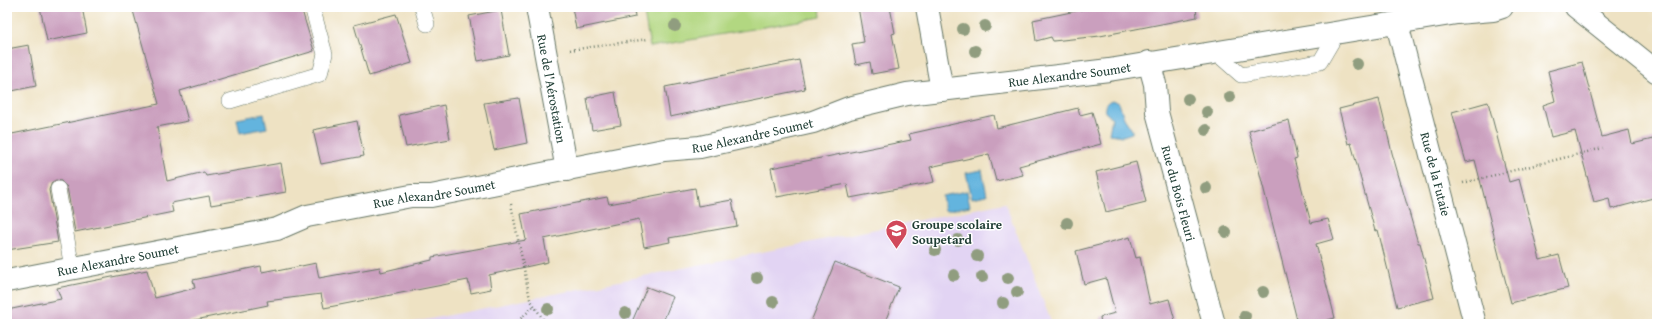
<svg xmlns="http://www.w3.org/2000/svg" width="1664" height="331" viewBox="0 0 1664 331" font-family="'Gentium Book Plus',serif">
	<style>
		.built { fill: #e2d4f3 }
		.green { fill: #b2d781; stroke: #688a5a }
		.water { fill: #63b4de; stroke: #417889 }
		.building { fill: #ca9fbe }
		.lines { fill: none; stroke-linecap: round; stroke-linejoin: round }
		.lane-casing { stroke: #677766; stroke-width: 16 }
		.street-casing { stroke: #677766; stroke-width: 24 }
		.secondary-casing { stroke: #677766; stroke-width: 24 }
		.path { stroke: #677766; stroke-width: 2.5; stroke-dasharray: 1 3; stroke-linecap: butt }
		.lane { stroke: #fff; stroke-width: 15 }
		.street { stroke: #fff; stroke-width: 22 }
		.secondary { stroke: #fff; stroke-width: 22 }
		.tree { fill: #909d7f }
		.labels { text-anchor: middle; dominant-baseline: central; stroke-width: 3; stroke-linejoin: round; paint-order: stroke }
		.street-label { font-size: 13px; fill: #1f3d34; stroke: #fff }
		.poi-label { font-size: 13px; font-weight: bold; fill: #1f3d34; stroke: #fff; text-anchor: start }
	</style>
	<rect width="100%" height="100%" fill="#fff"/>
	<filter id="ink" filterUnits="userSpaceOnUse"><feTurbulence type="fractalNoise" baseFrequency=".025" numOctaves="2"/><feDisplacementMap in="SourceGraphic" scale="8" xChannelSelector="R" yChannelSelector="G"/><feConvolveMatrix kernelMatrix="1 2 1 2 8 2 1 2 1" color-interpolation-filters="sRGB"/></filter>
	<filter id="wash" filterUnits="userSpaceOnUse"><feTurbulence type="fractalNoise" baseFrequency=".012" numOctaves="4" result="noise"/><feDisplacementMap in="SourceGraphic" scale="16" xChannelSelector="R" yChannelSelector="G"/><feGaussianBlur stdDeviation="0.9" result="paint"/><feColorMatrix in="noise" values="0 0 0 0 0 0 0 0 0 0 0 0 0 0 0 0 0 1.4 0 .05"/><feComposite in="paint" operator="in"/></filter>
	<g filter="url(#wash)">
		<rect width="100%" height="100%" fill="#eee2c3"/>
		<path class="built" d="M1005,203L1052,324H405L530,299Z"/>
		<path class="green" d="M643,7H820L821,17L650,47Z"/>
		<g class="water">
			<path d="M1112,100L1119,103L1124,118L1132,130V133L1123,136L1109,134L1112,118L1105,112C1104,106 1106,102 1112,100Z"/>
			<path d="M264,114L267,128L240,133L237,119Z"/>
			<path d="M982,170L987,195L972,198L966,173Z"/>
			<path d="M967,191L970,206L945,211L942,196Z"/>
		</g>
		<g id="blocks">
			<g class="building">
				<path d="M40,7H82L87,33L47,41Z"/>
				<path d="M132,7H301L314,51L180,91L188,121L157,127L167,181L204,172L206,176L281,163L286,192L211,205L209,196L171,203L173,212L75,232L67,187L61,181L56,180L52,182L49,190L58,242L7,250V135L159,104Z"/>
				<path d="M572,7H634L635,17L576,29Z"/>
				<path d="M858,7H890L895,33L892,34L899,69L872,74L870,62L856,65L852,44L864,42Z"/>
				<path d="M1095,7H1196L1197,17L1100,36L1053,41L1051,37L1036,41L1033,20Z"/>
				<path d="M501,10L509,55L478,61L469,16Z"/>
				<path d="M396,14L412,63L369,76L354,25Z"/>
				<path d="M29,45L36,86L7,92V49Z"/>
				<path d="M799,60L805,89L670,117L665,87Z"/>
				<path d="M1582,62L1602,137L1629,130L1632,144L1657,138V197L1611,209L1609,198L1594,202L1575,131L1551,137L1543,105L1555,101L1548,71Z"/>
				<path d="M615,92L621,125L592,130L587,98Z"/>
				<path d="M519,98L527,143L494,150L484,103Z"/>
				<path d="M1379,99L1392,153L1418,243H1420L1434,298L1397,307L1378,230L1375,231L1351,143L1348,144L1339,109Z"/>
				<path d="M1488,102L1509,182L1519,179L1540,260L1559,255L1568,288L1511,303L1475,160L1466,162L1452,112Z"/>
				<path d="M444,105L450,139L406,147L399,115Z"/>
				<path d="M1078,108L1080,115L1092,112L1101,144L1019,166L1023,175L996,181L989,154L930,167L934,182L850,198L847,184L777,197L771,168L911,140L909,134L994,115L997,128Z"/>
				<path d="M1289,120L1297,158L1294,159L1311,223L1328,219L1334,239L1316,244L1335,318L1312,324H1298L1249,131Z"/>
				<path d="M357,121L364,156L321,164L313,130Z"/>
				<path d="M1136,162L1146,202L1106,212L1096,172Z"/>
				<path d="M695,188L698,206L732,200L737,226L669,238L670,242L644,247L639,219L544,239L548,262L489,275L491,289L471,293L468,280L324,308L321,294L267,301L268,305L176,324H128L110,321L93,324H7V310L61,299L57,288L147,270L155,298L195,288L193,280L261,266L262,272L277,269V271L316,263L319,278L380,267L381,272L432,260V257L526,240L521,214L607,197L609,204Z"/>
				<path d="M1130,237L1136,258L1140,257L1150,304L1169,299L1176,324H1101L1100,317L1115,313L1106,278L1084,284L1076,251Z"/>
				<path d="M835,262L899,287L884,324H810Z"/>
				<path d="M647,287L673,297L662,324H631Z"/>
			</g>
		</g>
	</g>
	<g filter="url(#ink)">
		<use href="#blocks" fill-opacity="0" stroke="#677766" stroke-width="1"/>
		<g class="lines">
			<defs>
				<g id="lane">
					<path d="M422,7L427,24"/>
					<path d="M1215,52L1241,75L1320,62L1337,33"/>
					<path d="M230,101L320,74L325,54L312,7"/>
					<path d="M58,189L72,268"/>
				</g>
				<g id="street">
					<path id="s1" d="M537,7L567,170"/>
					<path d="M927,7L942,90"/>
					<path id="s2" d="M1397,24L1475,324"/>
					<path id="s3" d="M1149,62L1155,84L1157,112L1214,324"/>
					<path id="s4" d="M7,281L277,229L307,216L411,196H431L664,150L700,147L813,122L849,108L907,94L1109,70L1457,13L1493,10L1502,7"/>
				</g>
				<path id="secondary" d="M1576,7L1657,72"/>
			</defs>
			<use href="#lane" class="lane-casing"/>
			<use href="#street" class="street-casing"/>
			<use href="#secondary" class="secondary-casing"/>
			<g class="path">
				<path d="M570,50L648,39"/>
				<path d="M1463,183L1603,148"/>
				<path d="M511,204L530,299L546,324"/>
				<path d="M515,324L534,306"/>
			</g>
			<use href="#lane" class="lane"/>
			<use href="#street" class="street"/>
			<use href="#secondary" class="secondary"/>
		</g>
		<g class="tree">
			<circle cx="675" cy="26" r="6"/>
			<circle cx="985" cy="26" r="6"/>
			<circle cx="963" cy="29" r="6"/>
			<circle cx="975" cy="51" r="6"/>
			<circle cx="1357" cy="64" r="6"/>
			<circle cx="1230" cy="97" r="6"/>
			<circle cx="1188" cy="99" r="6"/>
			<circle cx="1207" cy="112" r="6"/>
			<circle cx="1206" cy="130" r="6"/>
			<circle cx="1206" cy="188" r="6"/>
			<circle cx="1067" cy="223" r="6"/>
			<circle cx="1226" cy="232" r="6"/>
			<circle cx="958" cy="240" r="6"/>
			<circle cx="935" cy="250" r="6"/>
			<circle cx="977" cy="256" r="6"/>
			<circle cx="954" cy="275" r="6"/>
			<circle cx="982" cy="277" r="6"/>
			<circle cx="757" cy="278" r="6"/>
			<circle cx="1008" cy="278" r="6"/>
			<circle cx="1017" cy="292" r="6"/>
			<circle cx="1263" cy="292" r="6"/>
			<circle cx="773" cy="302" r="6"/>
			<circle cx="1003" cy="303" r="6"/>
			<circle cx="548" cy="309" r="6"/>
			<circle cx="625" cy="313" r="6"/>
			<circle cx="1245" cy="316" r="6"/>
		</g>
	</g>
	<defs>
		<symbol id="school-pin" viewBox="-11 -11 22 30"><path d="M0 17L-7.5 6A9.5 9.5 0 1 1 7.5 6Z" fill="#d1495b" stroke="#fff"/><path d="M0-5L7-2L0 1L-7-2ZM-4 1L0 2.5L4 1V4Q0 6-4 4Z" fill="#fff"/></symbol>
	</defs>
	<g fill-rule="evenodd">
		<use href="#school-pin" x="884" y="218" width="25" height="34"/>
	</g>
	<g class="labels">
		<g class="street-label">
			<text stroke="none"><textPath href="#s4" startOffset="1085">Rue Alexandre Soumet</textPath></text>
			<text stroke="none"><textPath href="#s1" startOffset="83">Rue de l'Aérostation</textPath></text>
			<text stroke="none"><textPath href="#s4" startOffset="761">Rue Alexandre Soumet</textPath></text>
			<text stroke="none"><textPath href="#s2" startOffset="155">Rue de la Futaie</textPath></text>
			<text stroke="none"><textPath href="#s4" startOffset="437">Rue Alexandre Soumet</textPath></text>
			<text stroke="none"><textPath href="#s3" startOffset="135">Rue du Bois Fleuri</textPath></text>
			<text stroke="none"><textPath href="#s4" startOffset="113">Rue Alexandre Soumet</textPath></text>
		</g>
		<g class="poi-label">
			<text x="912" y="224">Groupe scolaire<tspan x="912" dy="15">Soupetard</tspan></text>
		</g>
	</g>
	<rect width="1664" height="331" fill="none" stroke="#fff" stroke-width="24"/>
</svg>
